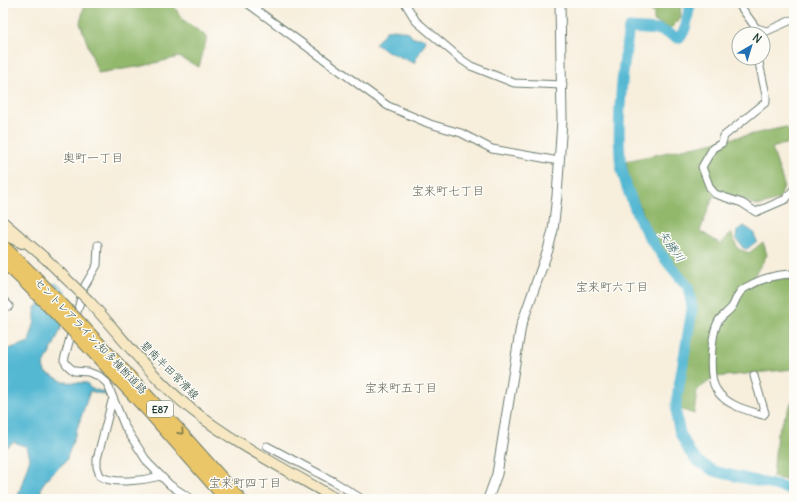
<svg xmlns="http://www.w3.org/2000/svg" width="797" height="502" viewBox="0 0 797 502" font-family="Delius,'Klee One',sans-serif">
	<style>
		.forest { fill: #92b86c; stroke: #587a50 }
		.water { fill: #54b8d3; stroke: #3a7a84 }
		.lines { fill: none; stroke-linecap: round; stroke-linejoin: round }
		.river { stroke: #54b8d3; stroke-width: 11 }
		.minor-casing { stroke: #6b7b6f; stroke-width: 9 }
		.tertiary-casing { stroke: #6b7b6f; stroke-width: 11 }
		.secondary-casing { stroke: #6b7b6f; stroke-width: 12 }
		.motorway-casing { stroke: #6b7b6f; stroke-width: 14 }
		.minor { stroke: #fff; stroke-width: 7 }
		.tertiary { stroke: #fff; stroke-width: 9 }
		.secondary { stroke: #f7e8c3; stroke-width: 10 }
		.motorway { stroke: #ebc669; stroke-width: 12 }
		.secondary-bridge-casing { stroke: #6b7b6f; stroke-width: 12; stroke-linecap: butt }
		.motorway-bridge-casing { stroke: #6b7b6f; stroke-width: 14; stroke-linecap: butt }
		.secondary-bridge { stroke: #f7e8c3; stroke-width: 10 }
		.motorway-bridge { stroke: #ebc669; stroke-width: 12 }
		.oneway { stroke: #7b7b4c }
		.labels { text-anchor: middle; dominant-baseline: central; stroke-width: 3; stroke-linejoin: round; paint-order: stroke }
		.shield { fill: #fdfcf7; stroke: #62766e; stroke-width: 1 }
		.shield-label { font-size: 10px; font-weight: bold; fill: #1f3d34 }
		.street-label { font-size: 11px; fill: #1f3d34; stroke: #fdfcf7 }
		.neighbourhood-label { font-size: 12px; fill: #646558; stroke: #fdfcf7 }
		.water-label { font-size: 12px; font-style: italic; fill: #2f6264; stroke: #fdfcf7 }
	</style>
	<rect width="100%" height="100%" fill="#fdfcf7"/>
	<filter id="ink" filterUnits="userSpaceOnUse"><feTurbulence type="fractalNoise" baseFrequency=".025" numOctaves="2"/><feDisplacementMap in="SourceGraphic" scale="8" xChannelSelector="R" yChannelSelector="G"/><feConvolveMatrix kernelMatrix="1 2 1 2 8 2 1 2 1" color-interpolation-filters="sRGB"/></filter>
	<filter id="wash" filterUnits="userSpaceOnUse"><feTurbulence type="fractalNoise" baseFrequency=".012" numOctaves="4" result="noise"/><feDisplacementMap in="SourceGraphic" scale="16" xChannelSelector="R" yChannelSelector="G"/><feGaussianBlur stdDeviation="0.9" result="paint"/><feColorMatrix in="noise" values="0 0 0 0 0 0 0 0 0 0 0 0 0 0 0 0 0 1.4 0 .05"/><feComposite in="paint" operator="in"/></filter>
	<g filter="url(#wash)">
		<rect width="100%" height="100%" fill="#f7eedc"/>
		<g class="forest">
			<path d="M85,3H172L182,19L207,37L199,67L179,57L143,66L98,73L80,23Z"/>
			<path d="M643,3H680L681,18L670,29L654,21V13L642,5Z"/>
			<path d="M786,127L794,135V141L772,148L784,185L780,199L759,206L720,191L713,197L700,231L721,244L731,233L738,249L749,253L763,242L767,255L751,281L794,279V369L715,377L697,390L694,414L680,409L693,289L652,234L629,181L626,161Z"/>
			<path d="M794,398V482L773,477L777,433Z"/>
		</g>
		<g class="water">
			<path d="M3,26L6,27C9,38 9,45 3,55Z"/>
			<path d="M395,29L408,32L413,38H423L426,41L414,63L389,52L375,44L387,30Z"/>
			<path d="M744,226L753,232L757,241L747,249L743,248L736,238L737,231Z"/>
			<path d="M55,283C63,286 69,293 69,302C70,312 49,356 43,366L45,372L64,382L87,383L90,388L106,393L105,395L90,391L66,461L48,477L41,487V494L37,499H17L30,458L27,447L14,442L3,449V351L29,342L35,321V307H38L45,287Z"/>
		</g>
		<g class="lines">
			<path class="river" d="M691,3C686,15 689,30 678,38L660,30L629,28C623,69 617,114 620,156C621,177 638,220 650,238C661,256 675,271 688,287L692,307L691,316L676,404L677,420L680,433L689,451L697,461L714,471L794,490"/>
		</g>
	</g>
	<g filter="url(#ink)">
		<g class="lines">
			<defs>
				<g id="minor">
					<path d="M247,3L388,106L430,124L461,133L492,149L559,161"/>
					<path d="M405,3L416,21L462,60L471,66L514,83L563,85"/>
					<path d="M738,3L756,28L767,31L794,19"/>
					<path d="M758,58L766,95V102L724,136L722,143L713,148L702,167L710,188L715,194L742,203L756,212L786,199L794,189"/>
					<path d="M98,245L97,265L84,287L64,360L67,365L74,371L88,372L99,376L107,383L125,427L148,463L170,485L191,499"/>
					<path d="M3,300L9,306"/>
					<path d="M754,376L765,413L763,415C746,410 725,405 716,389C708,376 711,333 719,320C722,316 728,312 732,307C736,301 737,292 745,288C760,279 778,274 794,274"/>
					<path d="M112,401L97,459V467L100,476C113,485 145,480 161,476"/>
					<path d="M267,446L333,481L362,499"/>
				</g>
				<path id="tertiary" d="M488,499L497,474L521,326L548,250L553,230L557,196L562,120L560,3"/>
				<g id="secondary">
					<path d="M3,222L47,260"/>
					<path d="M3,234L22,243"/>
					<path d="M88,300C122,337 152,378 191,409C235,444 287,470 336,499"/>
				</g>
				<g id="motorway">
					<path d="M3,246L34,276"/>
					<path d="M3,261L27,284"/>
					<path d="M79,322L176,427L240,499"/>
					<path d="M77,335L152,415L226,499"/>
				</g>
			</defs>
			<use href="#minor" class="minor-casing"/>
			<use href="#tertiary" class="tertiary-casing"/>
			<use href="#secondary" class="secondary-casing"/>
			<use href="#motorway" class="motorway-casing"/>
			<use href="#minor" class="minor"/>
			<use href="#tertiary" class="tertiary"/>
			<use href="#secondary" class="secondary"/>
			<use href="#motorway" class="motorway"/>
			<defs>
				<path id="secondary-bridge" d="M47,260L88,300"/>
				<g id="motorway-bridge">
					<path d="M34,276L79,322"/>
					<path d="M27,284L77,335"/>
				</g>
			</defs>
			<use href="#secondary-bridge" class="secondary-bridge-casing"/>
			<use href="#motorway-bridge" class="motorway-bridge-casing"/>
			<use href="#secondary-bridge" class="secondary-bridge"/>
			<use href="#motorway-bridge" class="motorway-bridge"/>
		</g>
		<defs><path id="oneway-chevron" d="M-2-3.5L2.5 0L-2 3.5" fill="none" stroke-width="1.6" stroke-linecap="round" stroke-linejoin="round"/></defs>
		<use class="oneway" href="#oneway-chevron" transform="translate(181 432) rotate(48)"/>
	</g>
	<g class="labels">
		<rect class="shield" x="147" y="401" width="26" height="16" rx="3"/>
		<g class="shield-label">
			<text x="160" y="409">E87</text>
		</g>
		<g class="street-label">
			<text transform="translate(91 336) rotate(46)">セントレアライン;知多横断道路</text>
			<text transform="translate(170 370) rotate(45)">碧南半田常滑線</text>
		</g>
		<g class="neighbourhood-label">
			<text x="93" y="157">奥町一丁目</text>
			<text x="448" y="190">宝来町七丁目</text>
			<text x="612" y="286">宝来町六丁目</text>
			<text x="401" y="387">宝来町五丁目</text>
			<text x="245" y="482">宝来町四丁目</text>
		</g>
		<g class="water-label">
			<text transform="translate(672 246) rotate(55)">矢勝川</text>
		</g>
	</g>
	<rect width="797" height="502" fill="none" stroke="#fdfcf7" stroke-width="16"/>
	<g transform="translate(751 46) rotate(38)"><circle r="19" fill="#fdfcf7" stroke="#a4b0a9"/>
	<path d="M0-3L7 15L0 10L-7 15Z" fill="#1f6fb2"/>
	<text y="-6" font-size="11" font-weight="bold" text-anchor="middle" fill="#1f3d34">N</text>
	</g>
</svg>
